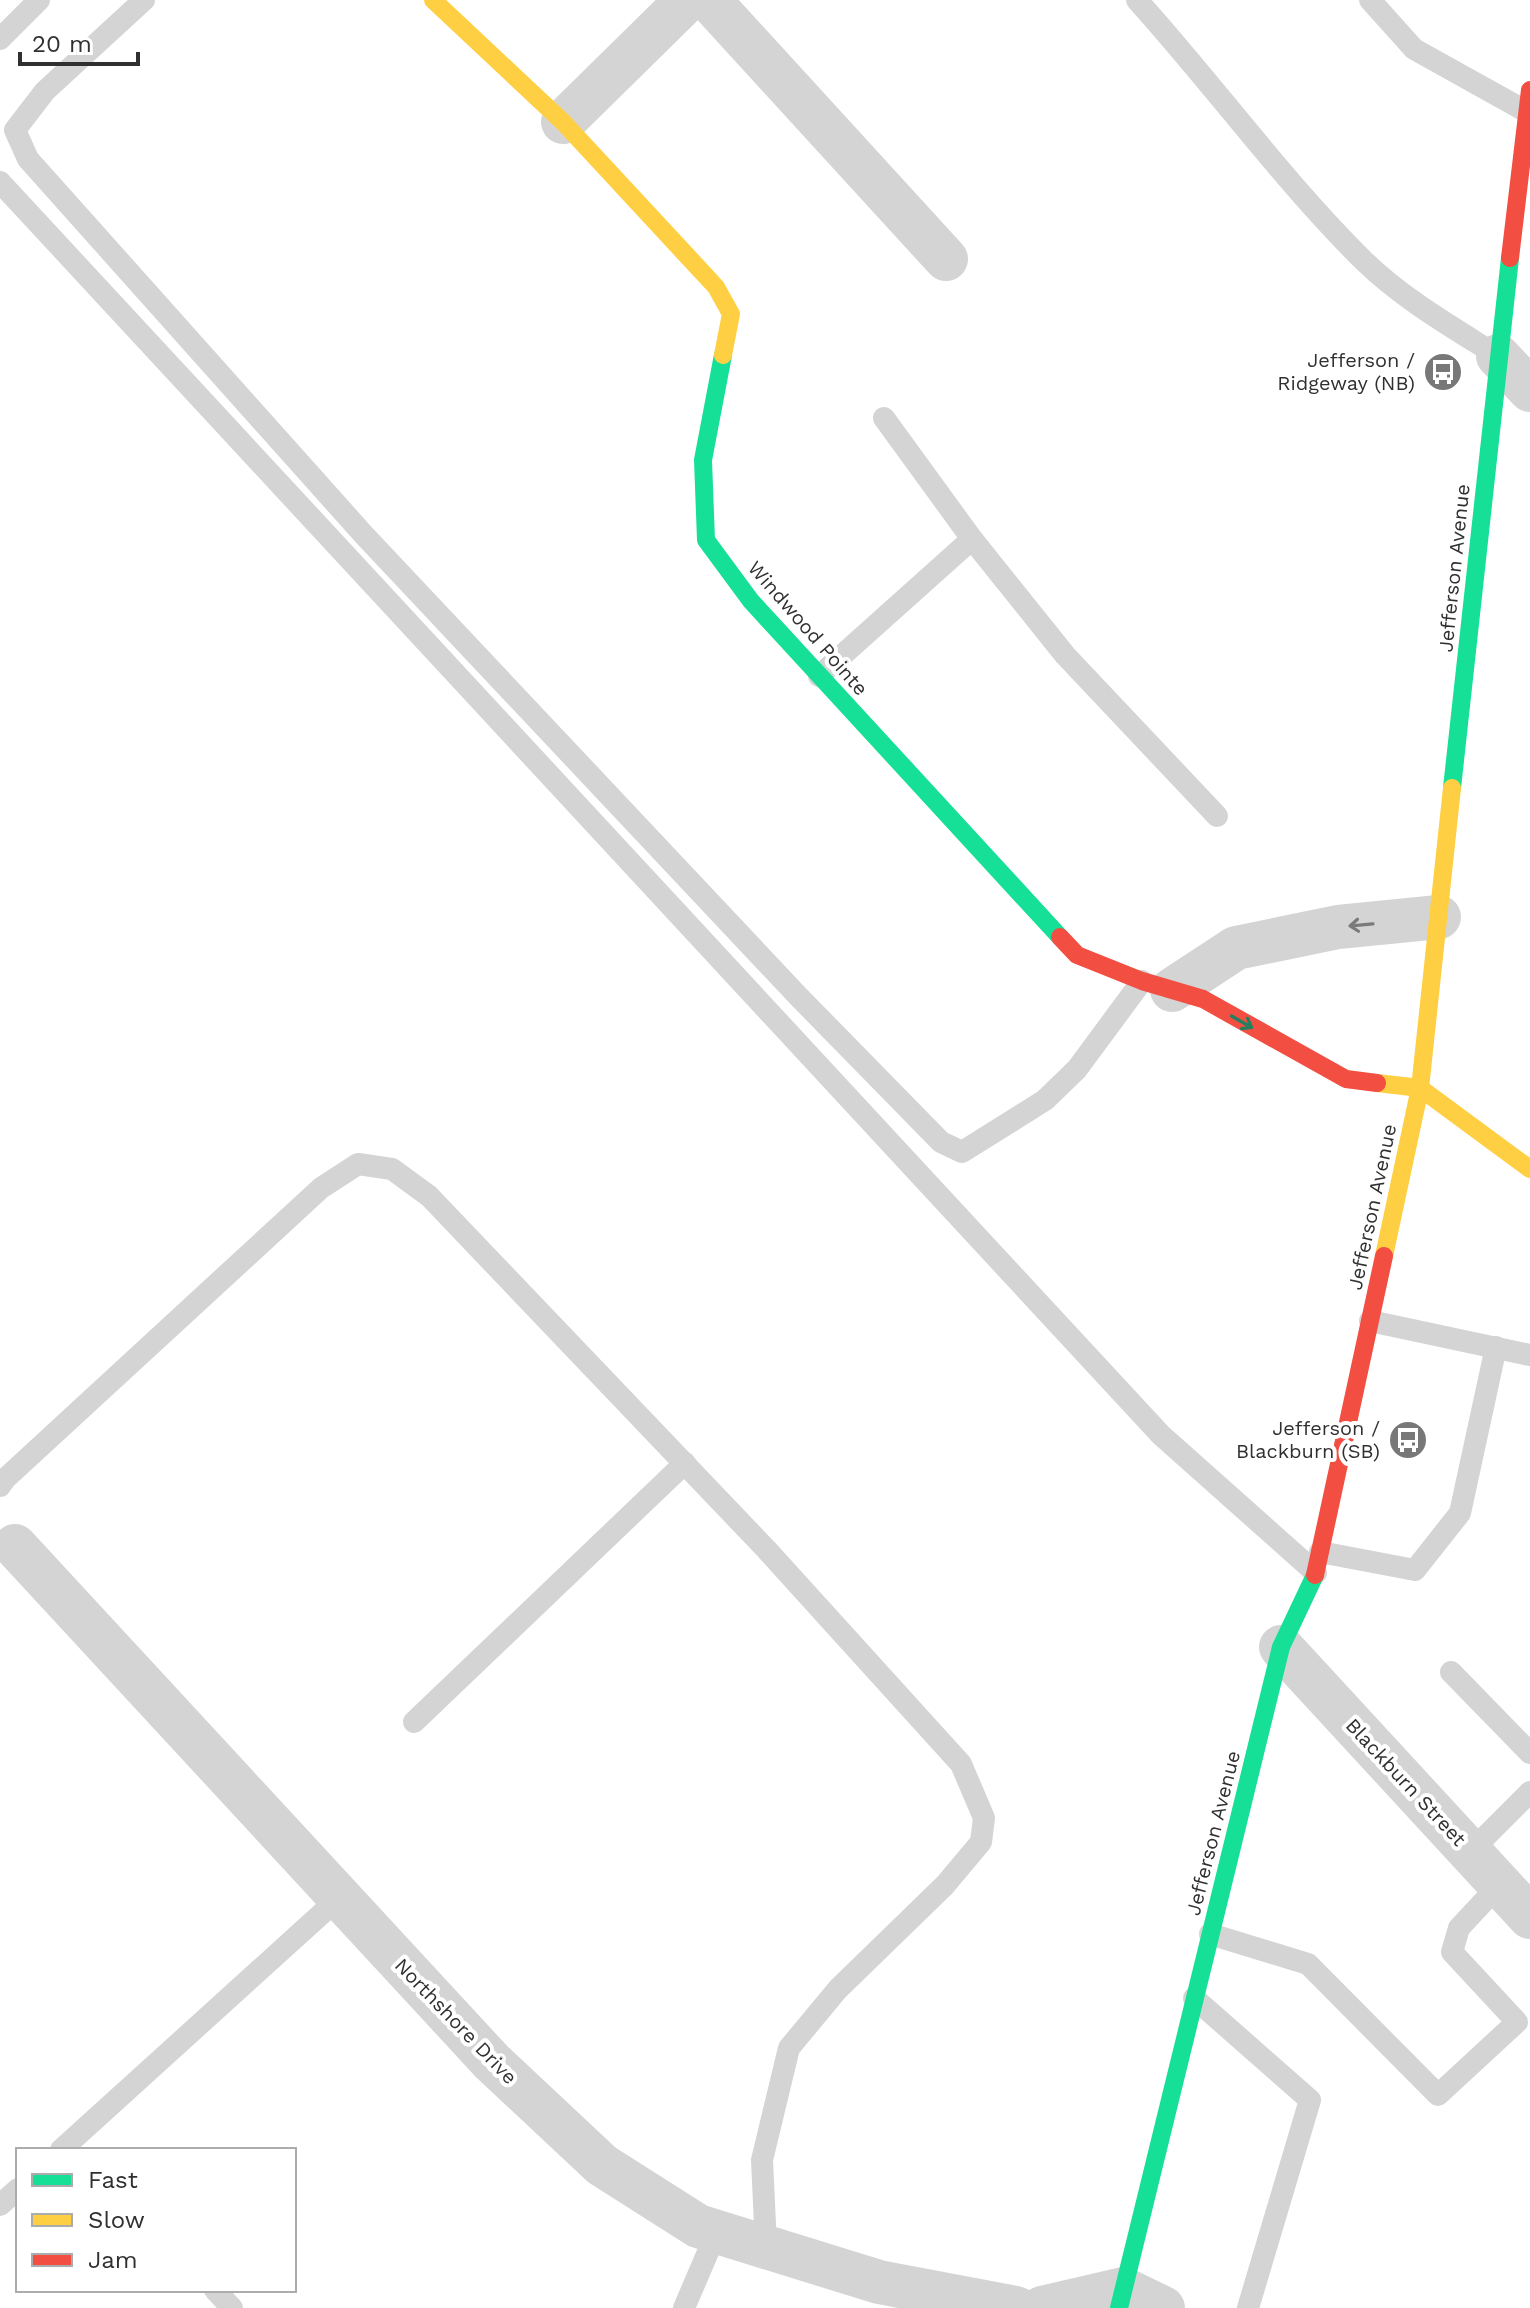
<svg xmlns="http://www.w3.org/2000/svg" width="1530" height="2308" viewBox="0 0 1530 2308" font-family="'Work Sans',sans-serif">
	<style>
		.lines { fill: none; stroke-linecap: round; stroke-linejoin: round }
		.lane { stroke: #d4d4d4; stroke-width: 22 }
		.street { stroke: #d4d4d4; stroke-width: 44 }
		.fast { stroke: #16e098; stroke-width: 18 }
		.slow { stroke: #ffcf43; stroke-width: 18 }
		.jam { stroke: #f24e42; stroke-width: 18 }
		.oneway { stroke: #7a7a7a }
		.oneway2 { stroke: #247f5f }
		.labels { text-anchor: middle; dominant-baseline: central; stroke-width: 8; stroke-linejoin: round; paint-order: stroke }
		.poi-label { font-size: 20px; fill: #303030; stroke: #fff; text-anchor: end }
		.street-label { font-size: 20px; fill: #303030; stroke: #fff }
	</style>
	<rect width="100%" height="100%" fill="#fff"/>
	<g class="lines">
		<g class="lane">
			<path d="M144,0L45,91L15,130L28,159L364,535L798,996L941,1142L962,1152L1045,1100L1077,1069L1142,981"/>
			<path d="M1137,0C1214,85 1282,180 1364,261C1403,299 1452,327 1498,356"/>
			<path d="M1370,0L1414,49L1527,112"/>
			<path d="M0,39L39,0"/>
			<path d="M0,182L1161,1435L1316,1573"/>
			<path d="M884,418L972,539"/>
			<path d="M819,676L972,539L1065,655L1217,816"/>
			<path d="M1370,1321L1530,1355"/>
			<path d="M0,1486L5,1479L321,1188L358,1164L392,1169L429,1196L766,1549L961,1764L984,1818L981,1842L945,1885L838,1989L789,2048L762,2160L766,2246"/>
			<path d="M1320,1552L1415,1570L1460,1513L1496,1347"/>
			<path d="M1451,1672L1530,1753"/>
			<path d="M414,1722L685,1463"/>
			<path d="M1470,1852L1530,1792"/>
			<path d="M1210,1934L1308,1964L1438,2095L1517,2022L1452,1952L1459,1928L1500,1884"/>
			<path d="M1194,1998L1310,2100L1248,2308"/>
			<path d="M61,2150L340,1897"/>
			<path d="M0,2205L18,2189"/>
			<path d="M215,2290L232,2308"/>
			<path d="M684,2308L717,2231"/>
		</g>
		<g class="street">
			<path d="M709,0L946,259"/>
			<path d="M563,122L687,0"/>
			<path d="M1498,356L1530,390"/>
			<path d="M1172,990L1236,948L1338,927L1439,917"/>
			<path d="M15,1546L492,2062L602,2165L698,2226L879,2282L1016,2308"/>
			<path d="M1281,1647L1530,1917"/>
			<path d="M1042,2308L1124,2289L1163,2308"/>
		</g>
		<g class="fast">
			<path d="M723,355L703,460L706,540L751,601L1060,937"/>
			<path d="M1452,788L1510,258"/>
			<path d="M1119,2308L1281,1647L1315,1575"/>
		</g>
		<g class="slow">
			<path d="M433,0L563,122L716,287L731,314L723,355"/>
			<path d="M1377,1083L1420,1088L1530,1169"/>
			<path d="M1384,1256L1420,1088L1452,788"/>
		</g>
		<g class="jam">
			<path d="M1510,258L1530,90"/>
			<path d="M1060,937L1077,955L1142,981L1203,999L1346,1079L1377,1083"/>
			<path d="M1315,1575L1384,1256"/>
		</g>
	</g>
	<defs><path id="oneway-shaft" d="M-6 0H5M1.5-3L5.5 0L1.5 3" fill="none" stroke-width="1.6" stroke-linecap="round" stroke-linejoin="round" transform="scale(2)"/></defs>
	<use class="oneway" href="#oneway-shaft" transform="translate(1361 925) rotate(175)"/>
	<use class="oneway2" href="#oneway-shaft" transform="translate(1242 1022) rotate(30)"/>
	<defs>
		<symbol id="bus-disc" viewBox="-11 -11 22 22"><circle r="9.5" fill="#787878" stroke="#fff"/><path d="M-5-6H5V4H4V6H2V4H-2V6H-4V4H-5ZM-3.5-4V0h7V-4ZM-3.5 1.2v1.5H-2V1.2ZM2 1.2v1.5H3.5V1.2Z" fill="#fff"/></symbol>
	</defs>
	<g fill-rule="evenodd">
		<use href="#bus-disc" x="1421" y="350" width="44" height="44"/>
		<use href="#bus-disc" x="1386" y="1418" width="44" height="44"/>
	</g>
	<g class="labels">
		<g class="poi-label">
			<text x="1415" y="360">Jefferson /<tspan x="1415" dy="23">Ridgeway (NB)</tspan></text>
			<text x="1380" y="1428">Jefferson /<tspan x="1380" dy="23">Blackburn (SB)</tspan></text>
		</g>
		<g class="street-label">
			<text transform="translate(1454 568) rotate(-84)">Jefferson Avenue</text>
			<text transform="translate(808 628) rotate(49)">Windwood Pointe</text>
			<text transform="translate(1372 1207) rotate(-78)">Jefferson Avenue</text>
			<text transform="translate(1406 1782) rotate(47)">Blackburn Street</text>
			<text transform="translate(1213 1833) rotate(-76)">Jefferson Avenue</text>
			<text transform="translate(456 2021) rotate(46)">Northshore Drive</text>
		</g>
	</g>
	<rect x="16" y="2148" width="280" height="144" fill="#ffffff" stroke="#acacac" stroke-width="2"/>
	<rect x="32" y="2174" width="40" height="12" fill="#16e098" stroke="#acacac" stroke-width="2"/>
	<text x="88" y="2188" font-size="24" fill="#303030">Fast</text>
	<rect x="32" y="2214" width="40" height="12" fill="#ffcf43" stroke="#acacac" stroke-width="2"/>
	<text x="88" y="2228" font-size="24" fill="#303030">Slow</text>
	<rect x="32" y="2254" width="40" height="12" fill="#f24e42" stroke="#acacac" stroke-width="2"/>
	<text x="88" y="2268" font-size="24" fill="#303030">Jam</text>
	<path d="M20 52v12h118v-12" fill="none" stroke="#303030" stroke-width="4"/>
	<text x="32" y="52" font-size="24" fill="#303030" stroke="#ffffff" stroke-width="6" paint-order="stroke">20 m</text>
</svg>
